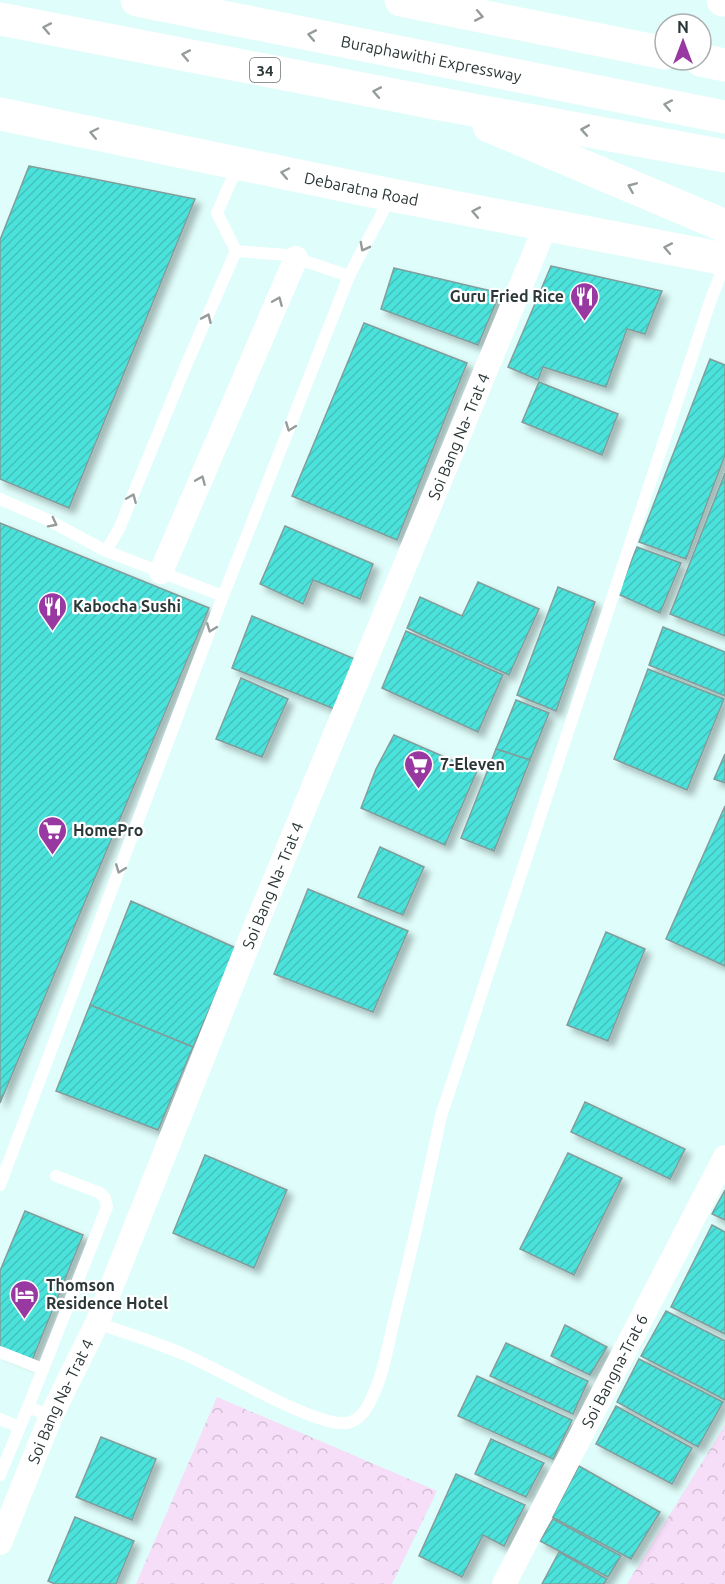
<svg xmlns="http://www.w3.org/2000/svg" width="725" height="1584" viewBox="0 0 725 1584" font-family="Ubuntu,sans-serif">
	<style>
		.forest { fill: url(#forest-crowns) }
		.building { fill: url(#building-hatch); stroke: #829d9b; stroke-width: 1.5; filter: url(#shadow) }
		.lines { fill: none; stroke-linecap: round; stroke-linejoin: round }
		.service { stroke: #fff; stroke-width: 12 }
		.minor { stroke: #fff; stroke-width: 24 }
		.secondary { stroke: #fff; stroke-width: 33 }
		.trunk { stroke: #fff; stroke-width: 33 }
		.motorway { stroke: #fff; stroke-width: 33 }
		.oneway { stroke: #969b9b }
		.labels { text-anchor: middle; dominant-baseline: central; stroke-width: 4.5; stroke-linejoin: round; paint-order: stroke }
		.shield { fill: #fff; stroke: #6b7373; stroke-width: 1.5 }
		.shield-label { font-size: 15px; font-weight: bold; fill: #2c3737 }
		.street-label { font-size: 16px; fill: #2c3737; stroke: #fff }
		.poi-label { font-size: 16px; font-weight: bold; fill: #2c3737; stroke: #fff; text-anchor: start }
	</style>
	<defs>
		<pattern id="forest-crowns" width="20" height="18" patternUnits="userSpaceOnUse" patternTransform="scale(1.5)"><rect width="20" height="18" fill="#f6ddf8"/><path d="M2 6a3 3 0 1 1 6 0M12 15a3 3 0 1 1 6 0" fill="none" stroke="#d3bed5"/></pattern>
		<pattern id="building-hatch" width="6" height="6" patternUnits="userSpaceOnUse" patternTransform="scale(1.5)"><rect width="6" height="6" fill="#4ce2db"/><path d="M-1 1l2-2M0 6l6-6M5 7l2-2" fill="none" stroke="#43c2bd"/></pattern>
		<filter id="shadow"><feDropShadow dx="5.5" dy="5.5" stdDeviation="3" flood-color="#0004"/></filter>
	</defs>
	<rect width="100%" height="100%" fill="#dffdfa"/>
	<g class="forest">
		<path d="M217,1397L437,1491L392,1584H136Z"/>
		<path d="M725,1425V1584H627Z"/>
	</g>
	<g class="building">
		<path d="M29,166L195,199L69,508L0,479V240Z"/>
		<path d="M551,266L662,291L645,334L627,329L606,387L543,367L538,380L508,367Z"/>
		<path d="M394,268L500,293L478,345L381,309Z"/>
		<path d="M364,323L467,363L397,540L292,496Z"/>
		<path d="M710,359L725,365V455L686,559L639,542Z"/>
		<path d="M539,382L618,414L602,455L522,422Z"/>
		<path d="M725,473V636L670,614Z"/>
		<path d="M0,523L209,608L0,1103Z"/>
		<path d="M285,526L373,564L360,599L313,580L303,604L260,584Z"/>
		<path d="M637,547L681,563L660,613L618,594Z"/>
		<path d="M478,582L539,609L509,675L407,628L420,597L462,616Z"/>
		<path d="M558,587L595,602L556,711L517,695Z"/>
		<path d="M252,616L357,660L337,710L232,668Z"/>
		<path d="M663,627L725,652V696L649,665Z"/>
		<path d="M406,631L503,675L478,732L382,688Z"/>
		<path d="M648,669L724,699L687,790L614,759Z"/>
		<path d="M241,678L288,699L262,757L216,739Z"/>
		<path d="M516,700L549,713L530,760L496,749Z"/>
		<path d="M394,735L477,771L445,845L361,808L376,769Z"/>
		<path d="M496,749L530,760L494,851L461,838Z"/>
		<path d="M725,754V783L714,779Z"/>
		<path d="M725,806V966L666,939Z"/>
		<path d="M380,847L424,867L403,915L358,897Z"/>
		<path d="M308,889L408,931L373,1012L274,974Z"/>
		<path d="M131,901L236,948L193,1047L90,1005Z"/>
		<path d="M606,932L645,949L608,1041L567,1025Z"/>
		<path d="M90,1005L193,1047L158,1130L56,1091Z"/>
		<path d="M585,1102L685,1149L670,1179L571,1132Z"/>
		<path d="M568,1153L622,1178L574,1275L520,1249Z"/>
		<path d="M205,1155L287,1190L254,1268L173,1233Z"/>
		<path d="M725,1190V1220L712,1214Z"/>
		<path d="M25,1211L83,1235L31,1363L0,1350V1271Z"/>
		<path d="M712,1225L725,1232V1334L671,1307Z"/>
		<path d="M666,1311L725,1341V1400L641,1356Z"/>
		<path d="M565,1325L607,1347L590,1375L551,1356Z"/>
		<path d="M506,1343L588,1381L573,1414L490,1376Z"/>
		<path d="M639,1359L723,1402L698,1447L617,1402Z"/>
		<path d="M477,1376L572,1420L553,1459L458,1416Z"/>
		<path d="M616,1406L692,1448L672,1484L596,1444Z"/>
		<path d="M101,1437L156,1459L132,1520L76,1497Z"/>
		<path d="M491,1439L544,1463L526,1497L475,1474Z"/>
		<path d="M579,1466L660,1512L631,1559L552,1517Z"/>
		<path d="M456,1474L525,1505L504,1546L483,1535L462,1577L419,1556Z"/>
		<path d="M75,1517L134,1541L116,1584H55L48,1581Z"/>
		<path d="M553,1519L621,1556L608,1577L540,1541Z"/>
		<path d="M559,1552L607,1579L604,1584H542Z"/>
	</g>
	<g class="lines">
		<g class="service">
			<path d="M236,251L287,255L349,276"/>
			<path d="M0,499L46,519L106,551L223,596"/>
			<path d="M106,551L119,529L187,363L236,251L217,213L238,165"/>
			<path d="M0,1185L223,596L349,276L391,196"/>
			<path d="M97,1323C126,1333 155,1342 183,1354C219,1368 314,1427 346,1423C361,1421 368,1407 373,1395C384,1373 389,1340 395,1316C412,1249 427,1183 441,1116L710,302L725,263"/>
			<path d="M0,1352L43,1369"/>
			<path d="M28,1407L107,1207L105,1198L100,1193L56,1176"/>
			<path d="M0,1419L19,1427"/>
			<path d="M0,1475L28,1407L51,1416"/>
		</g>
		<g class="minor">
			<path d="M161,572L296,258"/>
			<path id="s1" d="M0,1543L51,1416L97,1323L256,925L546,225"/>
			<path id="s2" d="M504,1584L725,1157"/>
		</g>
		<path class="secondary" id="s3" d="M0,114L391,195L725,259"/>
		<g class="trunk">
			<path d="M723,0H725"/>
			<path d="M0,19L435,103L725,156"/>
			<path d="M489,126L725,226"/>
		</g>
		<g class="motorway">
			<path id="s4" d="M137,0L725,117"/>
			<path d="M401,0L665,53"/>
			<path d="M701,60L725,65"/>
		</g>
	</g>
	<defs><path id="oneway-chevron" d="M-2-3.5L2.5 0L-2 3.5" fill="none" stroke-width="1.6" stroke-linecap="round" stroke-linejoin="round" transform="scale(1.5)"/></defs>
	<g class="oneway">
		<use href="#oneway-chevron" transform="translate(479 16) rotate(11)"/>
		<use href="#oneway-chevron" transform="translate(47 28) rotate(-169)"/>
		<use href="#oneway-chevron" transform="translate(312 35) rotate(-169)"/>
		<use href="#oneway-chevron" transform="translate(186 55) rotate(-169)"/>
		<use href="#oneway-chevron" transform="translate(377 92) rotate(-169)"/>
		<use href="#oneway-chevron" transform="translate(668 105) rotate(-169)"/>
		<use href="#oneway-chevron" transform="translate(585 130) rotate(-170)"/>
		<use href="#oneway-chevron" transform="translate(94 133) rotate(-168)"/>
		<use href="#oneway-chevron" transform="translate(285 173) rotate(-168)"/>
		<use href="#oneway-chevron" transform="translate(632 187) rotate(-157)"/>
		<use href="#oneway-chevron" transform="translate(476 212) rotate(-169)"/>
		<use href="#oneway-chevron" transform="translate(364 247) rotate(118)"/>
		<use href="#oneway-chevron" transform="translate(668 248) rotate(-169)"/>
		<use href="#oneway-chevron" transform="translate(278 301) rotate(-67)"/>
		<use href="#oneway-chevron" transform="translate(207 318) rotate(-66)"/>
		<use href="#oneway-chevron" transform="translate(290 427) rotate(111)"/>
		<use href="#oneway-chevron" transform="translate(201 480) rotate(-67)"/>
		<use href="#oneway-chevron" transform="translate(132 498) rotate(-67)"/>
		<use href="#oneway-chevron" transform="translate(53 523) rotate(27)"/>
		<use href="#oneway-chevron" transform="translate(211 628) rotate(111)"/>
		<use href="#oneway-chevron" transform="translate(120 869) rotate(111)"/>
	</g>
	<defs>
		<symbol id="restaurant-pin" viewBox="-11 -11 22 30"><path d="M0 17L-7.5 6A9.5 9.5 0 1 1 7.5 6Z" fill="#9839a2" stroke="#fff"/><path d="M-5-6h1v4h1v-4h1v4h1v-4h1v5L-1.5 .5V6h-2V.5L-5-1ZM5-6V6H3V1.5H1.5Q1.5-4 5-6Z" fill="#fff"/></symbol>
		<symbol id="supermarket-pin" viewBox="-11 -11 22 30"><path d="M0 17L-7.5 6A9.5 9.5 0 1 1 7.5 6Z" fill="#9839a2" stroke="#fff"/><path d="M-6-5.5h2.5l.6 2H6L4.5 2H-2.5L-4.4-4H-6ZM-1.5 3.2a1.3 1.3 0 1 0 .1 0ZM3 3.2a1.3 1.3 0 1 0 .1 0Z" fill="#fff"/></symbol>
		<symbol id="hotel-pin" viewBox="-11 -11 22 30"><path d="M0 17L-7.5 6A9.5 9.5 0 1 1 7.5 6Z" fill="#9839a2" stroke="#fff"/><path d="M-6-4.5h1.5V1H6V5H4.5V3h-9V5H-6ZM-4 0a1.8 1.8 0 1 1 3.6 0ZM.5 0V-2.5h3Q6-2.5 6 0Z" fill="#fff"/></symbol>
	</defs>
	<g fill-rule="evenodd">
		<use href="#restaurant-pin" x="568" y="280" width="33" height="45"/>
		<use href="#restaurant-pin" x="36" y="590" width="33" height="45"/>
		<use href="#supermarket-pin" x="402" y="748" width="33" height="45"/>
		<use href="#supermarket-pin" x="36" y="814" width="33" height="45"/>
		<use href="#hotel-pin" x="8" y="1278" width="33" height="45"/>
	</g>
	<g class="labels">
		<rect class="shield" x="250" y="58" width="30" height="24" rx="4.5"/>
		<g class="shield-label">
			<text x="265" y="70">34</text>
		</g>
		<g class="street-label">
			<text stroke="none"><textPath href="#s4" startOffset="300">Buraphawithi Expressway</textPath></text>
			<text stroke="none"><textPath href="#s3" startOffset="369">Debaratna Road</textPath></text>
			<text stroke="none"><textPath href="#s1" startOffset="1198">Soi Bang Na- Trat 4</textPath></text>
			<text stroke="none"><textPath href="#s1" startOffset="712">Soi Bang Na- Trat 4</textPath></text>
			<text stroke="none"><textPath href="#s2" startOffset="240">Soi Bangna-Trat 6</textPath></text>
			<text stroke="none"><textPath href="#s1" startOffset="154">Soi Bang Na- Trat 4</textPath></text>
		</g>
		<g class="poi-label">
			<text x="564" y="296" text-anchor="end">Guru Fried Rice</text>
			<text x="73" y="606">Kabocha Sushi</text>
			<text x="440" y="764">7-Eleven</text>
			<text x="73" y="830">HomePro</text>
			<text x="46" y="1285">Thomson<tspan x="46" dy="18">Residence Hotel</tspan></text>
		</g>
	</g>
	<g transform="translate(683 42)"><circle r="28" fill="#ffffff" stroke="#abafaf" stroke-width="1.5"/>
	<path d="M0-4.5L10 22L0 15L-10 22Z" fill="#9839a2"/>
	<text y="-9" font-size="16" font-weight="bold" text-anchor="middle" fill="#2c3737">N</text>
	</g>
</svg>
